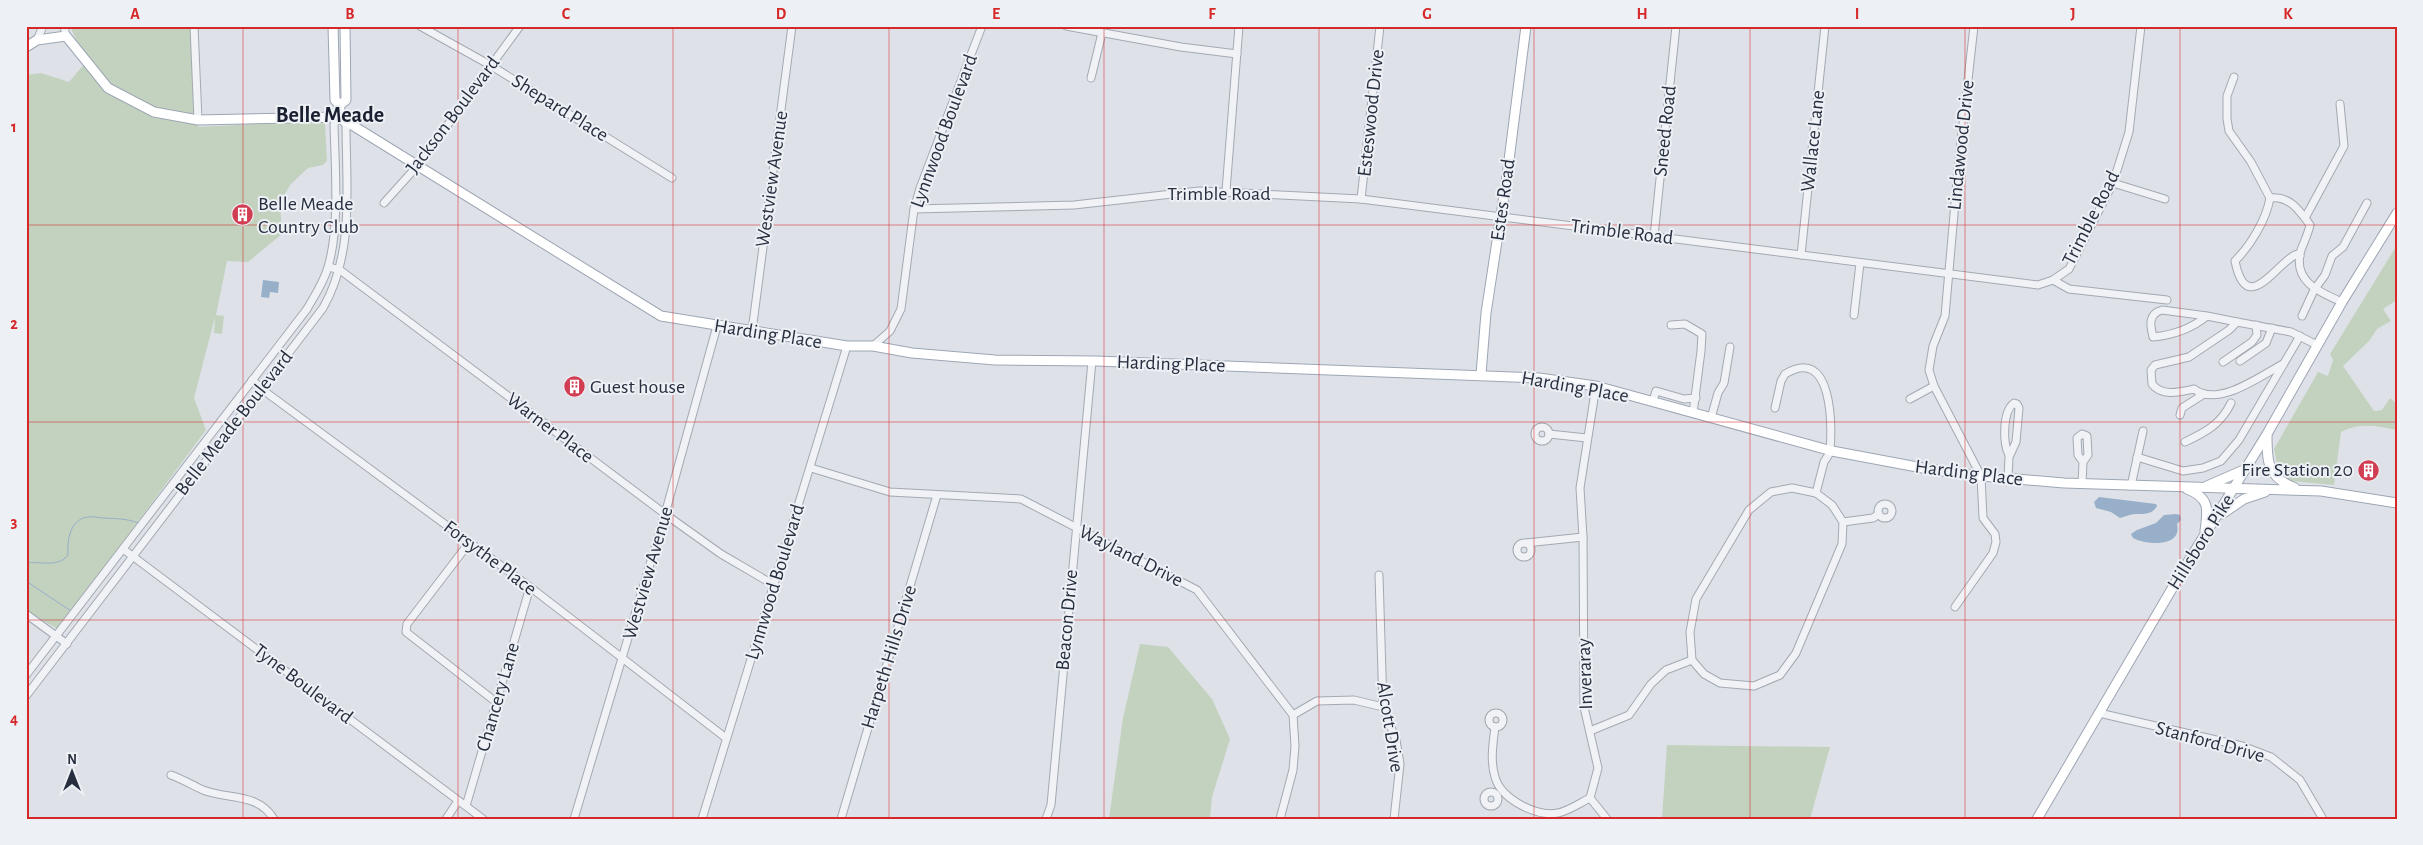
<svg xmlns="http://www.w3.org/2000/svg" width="2423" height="845" viewBox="0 0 2423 845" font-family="'Alegreya Sans',sans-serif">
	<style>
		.green { fill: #c3d2bf }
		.water { fill: #97afc9 }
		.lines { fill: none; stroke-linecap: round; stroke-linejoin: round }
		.stream { stroke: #97afc9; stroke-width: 1 }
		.minor-casing { stroke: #a3a9b2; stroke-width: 9 }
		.major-casing { stroke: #9da6b4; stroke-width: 11 }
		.minor { stroke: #f0f2f6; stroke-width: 7 }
		.major { stroke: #fff; stroke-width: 9 }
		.grid { fill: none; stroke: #d62828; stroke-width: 1; stroke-opacity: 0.55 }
		.labels { text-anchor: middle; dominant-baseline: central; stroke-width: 4; stroke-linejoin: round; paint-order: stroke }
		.street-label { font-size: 20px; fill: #272f3f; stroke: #edf0f5 }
		.poi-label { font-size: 20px; fill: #272f3f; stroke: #edf0f5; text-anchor: start }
		.quarter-label { font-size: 22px; font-weight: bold; fill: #192030; stroke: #edf0f5 }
		.neatline { fill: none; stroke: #d62828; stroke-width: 2 }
		.grid-label { font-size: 16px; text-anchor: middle; font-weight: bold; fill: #d62828 }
	</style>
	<rect width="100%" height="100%" fill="#dee2e8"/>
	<g class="green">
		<path d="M70,26H195L200,74L198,127L317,121L325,124L327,161L323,165L308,168L291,184L280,202L282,234L248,262L227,261L216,315L224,316L222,334L214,333L215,317L194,398L206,430L58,629L26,611V75L41,73L69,82L86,62Z"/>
		<path d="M2397,245V300L2383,309L2391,321L2377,329L2369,341L2343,366L2374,411L2382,410L2390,398L2397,404V430C2376,426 2360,422 2341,432L2334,485L2290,481L2278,469L2274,449L2318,372L2328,376L2333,360L2330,354Z"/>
		<path d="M1140,644L1168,647L1212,699L1230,739L1212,797L1210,819H1109L1123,718Z"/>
		<path d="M1667,745L1830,747L1810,819H1662Z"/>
	</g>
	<g class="water">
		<path d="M263,280L279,282L278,293L270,292L269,298L261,297Z"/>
		<path d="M2099,497L2156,504L2157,506C2152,515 2144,514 2135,514C2131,514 2124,517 2120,518L2111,512L2096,508L2094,502Z"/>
		<path d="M2176,514L2180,515L2181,520L2177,524C2183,548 2145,545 2133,538L2131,534L2137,530L2156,523L2164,515Z"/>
	</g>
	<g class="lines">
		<g class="stream">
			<path d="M26,563C41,561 58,568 68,555C67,540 70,519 88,517C93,516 98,518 104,518C116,519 126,518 138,523"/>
			<path d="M26,581L71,611"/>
		</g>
		<defs>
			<g id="minor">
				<path d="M64,26L66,36"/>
				<path d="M194,26L198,120"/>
				<path d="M420,26L490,65L672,178"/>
				<path d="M1066,26L1181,47L1237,54"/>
				<path d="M37,40L43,26"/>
				<path d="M2234,77L2227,96V119L2229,131L2251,162L2270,198C2289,195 2300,211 2310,225C2308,234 2304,242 2301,250C2292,281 2319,292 2342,302"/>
				<path d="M1091,78L1102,33"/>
				<path d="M2113,183L2165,199"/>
				<path d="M1226,191L1239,26"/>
				<path d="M2270,198C2266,220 2251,245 2235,261C2247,321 2279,258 2298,254L2300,256"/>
				<path d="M1361,199L1380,26"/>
				<path d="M384,203L419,164L520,26"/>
				<path d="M914,209L1074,205L1199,191L1361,199L2038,285L2053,280L2069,269L2113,183L2129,132L2141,26"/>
				<path d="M2305,218L2344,146L2340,104"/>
				<path d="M1654,236L1676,26"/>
				<path d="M1801,255L1825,26"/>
				<path d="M329,267L340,270L665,514L721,554L774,585"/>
				<path d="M2053,280L2069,289L2167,300"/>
				<path d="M1854,315L1860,263"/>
				<path d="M2207,316L2162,310C2148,314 2150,325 2153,337C2174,335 2191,329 2207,316L2237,322"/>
				<path d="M2302,316L2314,290L2325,275L2332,256L2343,247L2367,203"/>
				<path d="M1671,325L1685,324L1702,334L1701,351L1693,413"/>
				<path d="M752,331L792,26"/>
				<path d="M873,346L890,331L901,309L914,209L920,188L982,26"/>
				<path d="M2240,361L2266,343L2272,328"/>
				<path d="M2223,362L2252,342L2257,335L2256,325"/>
				<path d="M2283,364C2260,376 2218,408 2194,389C2180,392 2162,397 2152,384L2151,370L2155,365L2189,357L2229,330L2237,322L2291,332L2317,345"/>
				<path d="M252,380L267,393L530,587L726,738"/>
				<path d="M1910,399L1934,386"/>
				<path d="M1653,401L1656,391L1684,399L1696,398"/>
				<path d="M1775,408L1781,381L1785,374C1833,345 1832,425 1830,451"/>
				<path d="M2180,415L2182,408L2204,394"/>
				<path d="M1711,418L1718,393L1724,383L1730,347"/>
				<circle cx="1542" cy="434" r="7"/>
				<path d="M1549,434L1587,438"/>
				<path d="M2185,442C2206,432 2221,424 2231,403"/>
				<path d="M2137,457L2183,471L2203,468L2221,461L2239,440L2300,336"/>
				<path d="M811,468L890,492L1021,499L1197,590L1293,715L1295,746L1293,770L1280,819"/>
				<path d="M2008,478L2009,457L2016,442L2019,408L2017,404L2014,403C2002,412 2003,444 2009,455"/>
				<path d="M2082,484L2083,462L2088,455L2087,436L2082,434L2077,438L2078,455L2083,462"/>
				<path d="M2131,486L2143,431"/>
				<path d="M1792,488L1816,493L1832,505L1843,522L1842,544L1796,653L1780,675L1754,686L1720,683L1704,674L1692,660L1690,632L1696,599L1749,510L1771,492Z"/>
				<path d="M1816,493L1824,462L1831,451"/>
				<circle cx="1885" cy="511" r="7"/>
				<path d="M1843,522L1873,518L1879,514"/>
				<path d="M469,543L407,624L406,632L496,702"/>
				<path d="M1526,543L1583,537"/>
				<circle cx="1524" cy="550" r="7"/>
				<path d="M123,549L483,819"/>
				<path d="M1379,575L1383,707L1396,740L1400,764L1394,819"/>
				<path d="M1955,607L1993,553L1996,542L1995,534L1983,518L1981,476L1934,386L1929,370L1933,346L1945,316L1958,169L1974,26"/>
				<path d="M26,614L67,644"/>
				<path d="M26,675L307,309C315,295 324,282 328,267C340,227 335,166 334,124L339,117L346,125C346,187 355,252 323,308L26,696"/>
				<path d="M2099,713L2242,746L2271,757L2300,780L2323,819"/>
				<circle cx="1496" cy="720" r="7"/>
				<path d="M1293,715L1317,701L1354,700L1383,707"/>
				<path d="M1495,727C1493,743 1490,761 1495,777C1501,799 1536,817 1558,813C1568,811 1580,803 1590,798L1598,768L1584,707L1583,537L1580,488L1596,386"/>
				<path d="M1590,731L1629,715L1651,684L1666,670L1692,660"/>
				<path d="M171,775C182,779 192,785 203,790C228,800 257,792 274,819"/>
				<circle cx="1491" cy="799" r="7"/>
				<path d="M1590,798L1607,819"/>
				<path d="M466,806L530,587"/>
				<path d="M446,819L458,801"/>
				<path d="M574,819L665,514L717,326"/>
				<path d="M702,819L847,346"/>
				<path d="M841,819L937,495"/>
				<path d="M1046,819L1051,805L1092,361"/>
			</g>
			<g id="major">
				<path d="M333,26L335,100L340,105L339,117"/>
				<path d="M26,47L37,40L66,36L108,88L154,112L198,120L339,117L661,316L847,346H873L912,353L995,360L1096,361L1539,378L1596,386L1832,451L1928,469L1981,476L2064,483L2321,491L2397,503"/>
				<path d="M340,105L346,100L345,26"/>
				<path d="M1481,374L1486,313L1507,176L1526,26"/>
				<path d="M2267,435C2267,462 2267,477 2295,488"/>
				<path d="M2207,486L2246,469"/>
				<path d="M2187,489C2210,498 2208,509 2205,531"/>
				<path d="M2222,514L2244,499L2265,492"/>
				<path d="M2037,819L2180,575L2267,434L2342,302L2397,213"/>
			</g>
		</defs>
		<use href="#minor" class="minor-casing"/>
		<use href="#major" class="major-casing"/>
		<use href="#minor" class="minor"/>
		<use href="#major" class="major"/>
	</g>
	<path class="grid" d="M243,26V819M458,26V819M673,26V819M889,26V819M1104,26V819M1319,26V819M1534,26V819M1750,26V819M1965,26V819M2180,26V819M26,225H2397M26,422H2397M26,620H2397"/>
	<defs>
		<symbol id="building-disc" viewBox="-11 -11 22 22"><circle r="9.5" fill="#d13e53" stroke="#edf0f5"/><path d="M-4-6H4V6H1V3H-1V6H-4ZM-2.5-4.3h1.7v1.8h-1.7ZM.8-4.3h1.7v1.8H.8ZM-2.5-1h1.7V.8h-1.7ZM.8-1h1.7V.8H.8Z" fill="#fff"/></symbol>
	</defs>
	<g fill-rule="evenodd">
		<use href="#building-disc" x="230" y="202" width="25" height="25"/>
		<use href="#building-disc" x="562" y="374" width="25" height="25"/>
		<use href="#building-disc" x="2356" y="458" width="25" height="25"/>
	</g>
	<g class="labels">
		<g class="street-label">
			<text transform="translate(560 108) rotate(32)">Shepard Place</text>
			<text transform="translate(1371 113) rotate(-84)">Esteswood Drive</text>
			<text transform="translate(453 115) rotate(-53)">Jackson Boulevard</text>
			<text transform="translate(944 131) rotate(-70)">Lynnwood Boulevard</text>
			<text transform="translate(1665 131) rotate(-84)">Sneed Road</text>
			<text transform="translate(1813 141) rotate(-84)">Wallace Lane</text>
			<text transform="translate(1961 145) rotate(-84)">Lindawood Drive</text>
			<text transform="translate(772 179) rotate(-82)">Westview Avenue</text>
			<text x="1219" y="194">Trimble Road</text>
			<text transform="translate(1503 200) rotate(-82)">Estes Road</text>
			<text transform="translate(2091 218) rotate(-63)">Trimble Road</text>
			<text transform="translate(1622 232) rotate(7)">Trimble Road</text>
			<text transform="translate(768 334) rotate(9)">Harding Place</text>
			<text transform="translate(1171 364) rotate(2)">Harding Place</text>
			<text transform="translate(1575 387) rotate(10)">Harding Place</text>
			<text transform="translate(234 423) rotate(-52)">Belle Meade Boulevard</text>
			<text transform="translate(550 428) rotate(37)">Warner Place</text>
			<text transform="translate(1969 473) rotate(7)">Harding Place</text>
			<text transform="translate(2201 542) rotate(-58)">Hillsboro Pike</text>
			<text transform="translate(1131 556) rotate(27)">Wayland Drive</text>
			<text transform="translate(490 558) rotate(37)">Forsythe Place</text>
			<text transform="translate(648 573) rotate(-74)">Westview Avenue</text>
			<text transform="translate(775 582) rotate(-73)">Lynnwood Boulevard</text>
			<text transform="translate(1067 620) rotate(-85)">Beacon Drive</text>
			<text transform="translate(889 657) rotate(-73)">Harpeth Hills Drive</text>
			<text transform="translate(1585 674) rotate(-92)">Inveraray</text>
			<text transform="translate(303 684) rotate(37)">Tyne Boulevard</text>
			<text transform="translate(498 697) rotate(-74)">Chancery Lane</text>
			<text transform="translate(1390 727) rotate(81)">Alcott Drive</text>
			<text transform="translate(2210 742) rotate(15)">Stanford Drive</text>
		</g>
		<g class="poi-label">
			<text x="258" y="204">Belle Meade<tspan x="258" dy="23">Country Club</tspan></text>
			<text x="590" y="387">Guest house</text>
			<text x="2353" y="470" text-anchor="end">Fire Station 20</text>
		</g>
		<g class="quarter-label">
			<text x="330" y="115">Belle Meade</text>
		</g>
	</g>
	<rect width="2423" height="845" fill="none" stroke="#edf0f5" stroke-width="55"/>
	<g transform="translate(72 772)" stroke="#edf0f5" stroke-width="4" paint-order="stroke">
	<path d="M0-4L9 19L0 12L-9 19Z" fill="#272f3f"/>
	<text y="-8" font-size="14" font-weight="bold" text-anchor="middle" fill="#272f3f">N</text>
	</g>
	<rect x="28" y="28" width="2368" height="790" class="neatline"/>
	<g class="grid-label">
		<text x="135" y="19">A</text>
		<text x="350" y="19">B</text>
		<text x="566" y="19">C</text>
		<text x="781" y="19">D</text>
		<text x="996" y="19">E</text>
		<text x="1212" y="19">F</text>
		<text x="1427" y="19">G</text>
		<text x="1642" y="19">H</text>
		<text x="1857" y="19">I</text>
		<text x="2073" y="19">J</text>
		<text x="2288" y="19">K</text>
		<text x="14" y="132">1</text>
		<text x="14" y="329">2</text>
		<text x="14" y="527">3</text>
		<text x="14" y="724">4</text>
	</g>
</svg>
